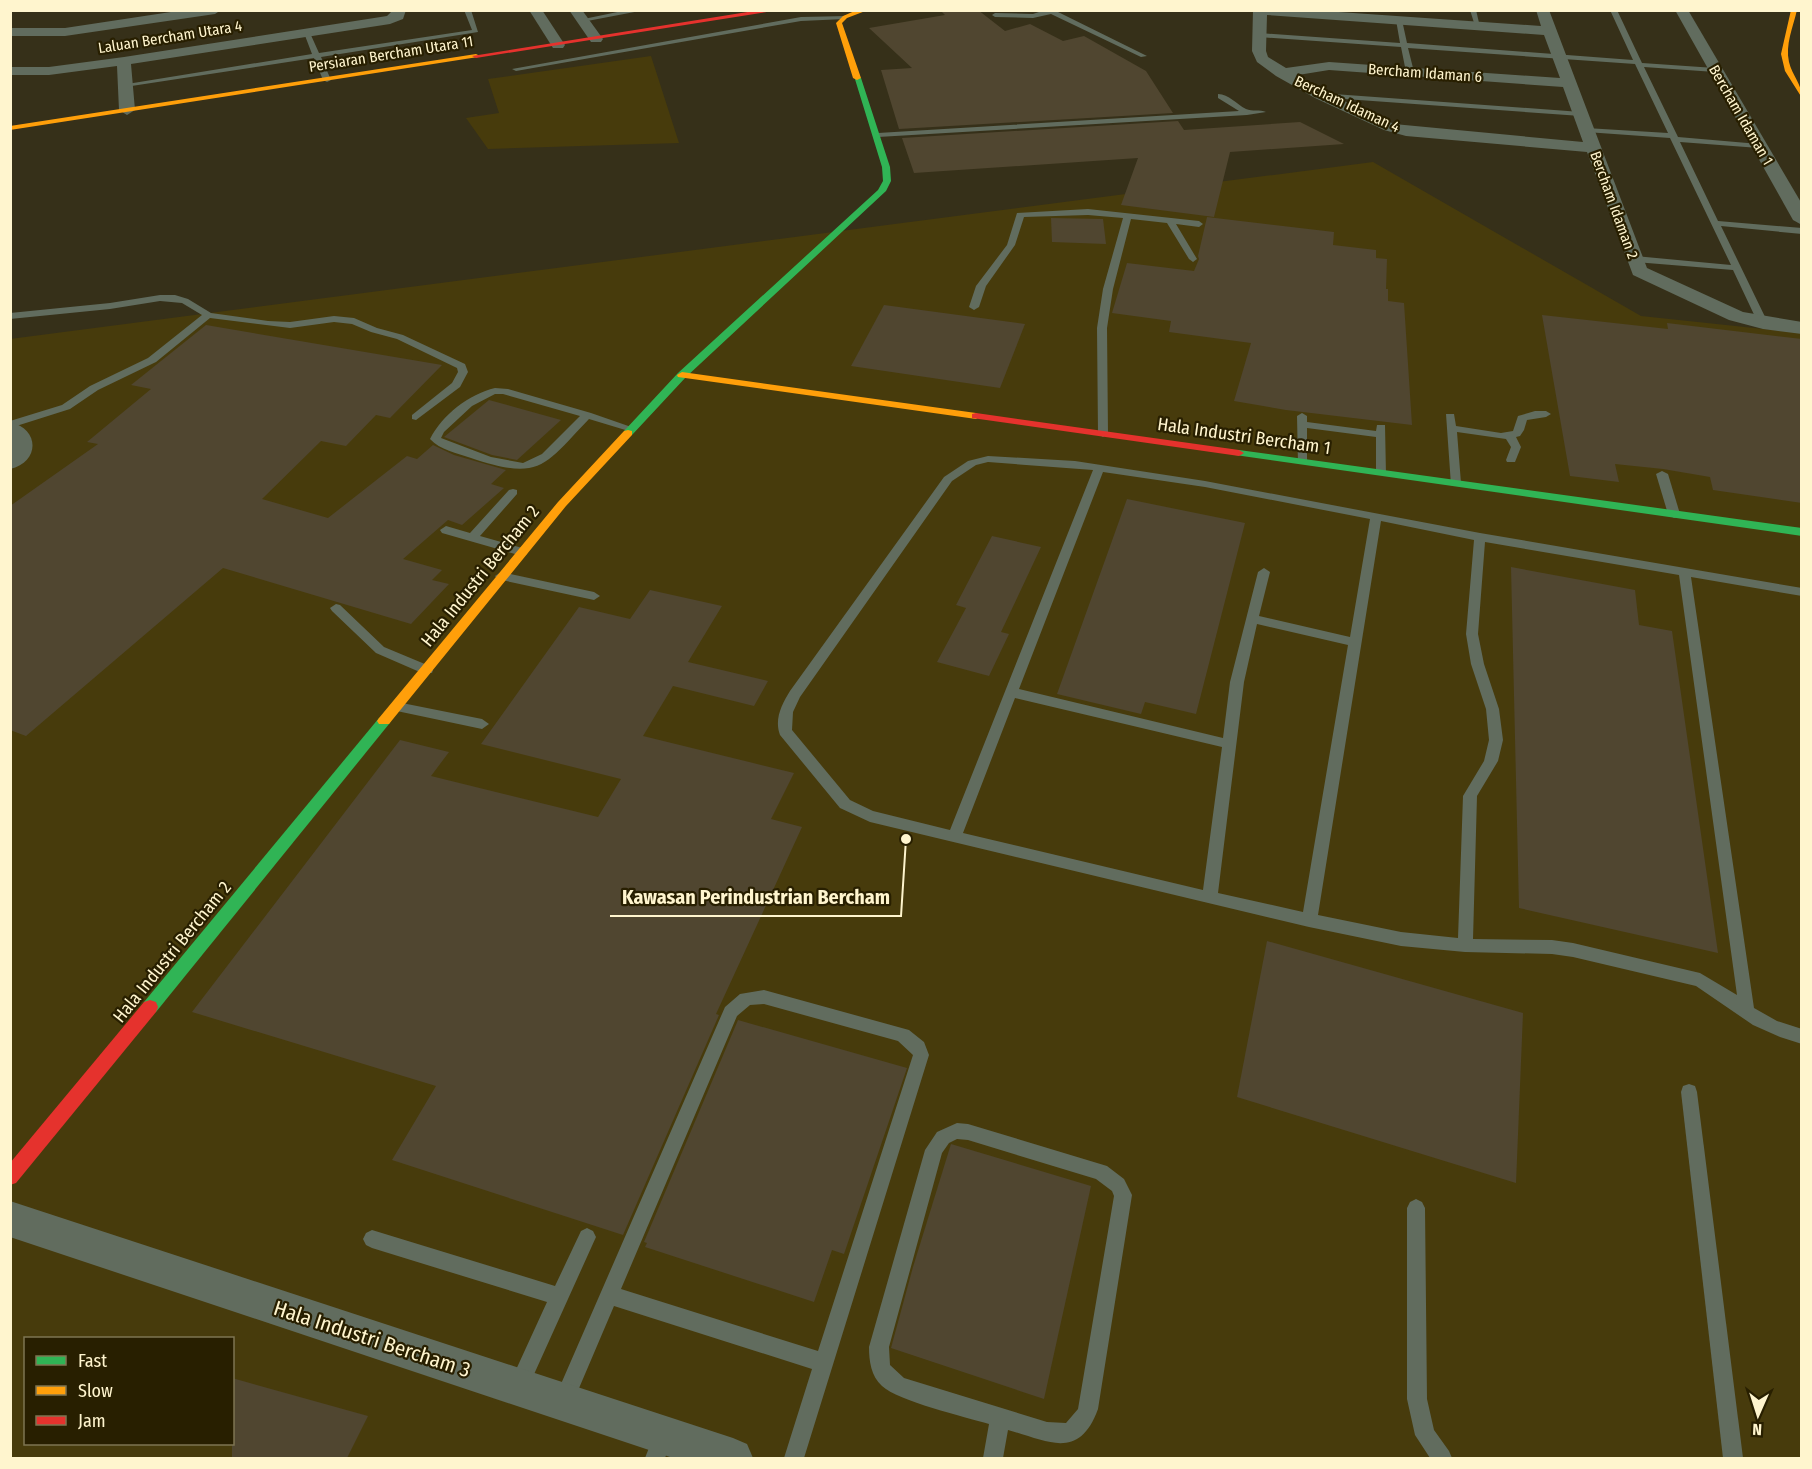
<svg xmlns="http://www.w3.org/2000/svg" width="1812" height="1469" viewBox="0 0 1812 1469" font-family="'Fira Sans Condensed',sans-serif">
	<style>
		.built { fill: #473b0c; fill-rule: evenodd }
		.building { fill: #504630 }
		.lines { fill: none; stroke-linecap: round; stroke-linejoin: round }
		.lane { fill: #616c5e; fill-rule: evenodd }
		.street { fill: #616c5e; fill-rule: evenodd }
		.fast { fill: #30b455; fill-rule: evenodd }
		.slow { fill: #ff9f0a; fill-rule: evenodd }
		.jam { fill: #e5322d; fill-rule: evenodd }
		.labels { text-anchor: middle; dominant-baseline: central; stroke-width: 4.5; stroke-linejoin: round; paint-order: stroke }
		.far-street-label { font-size: 15px; fill: #fff5ce; stroke: #281f00 }
		.street-label { font-size: 18px; fill: #fff5ce; stroke: #281f00 }
		.near-street-label { font-size: 21px; fill: #fff5ce; stroke: #281f00 }
		.leader { fill: none; stroke: #fff5ce; stroke-width: 2 }
		.callout-dot { fill: #fff5ce; stroke: #281f00; stroke-width: 2 }
		.callout-label { font-size: 20px; text-anchor: middle; font-weight: bold; fill: #fff5ce; stroke: #281f00; stroke-width: 4.5; stroke-linejoin: round; paint-order: stroke }
	</style>
	<rect width="100%" height="100%" fill="#363019"/>
	<g class="built">
		<path d="M651,56L679,143L488,149L466,118L499,113L488,79Z"/>
		<path d="M1373,162L1641,316L1801,333V1458H11L10,339ZM26,1338H232V1444H26Z"/>
	</g>
	<g class="building">
		<path d="M940,10H978L1005,31L1030,24L1063,41L1084,36L1146,71L1173,113L899,129L881,70L912,68L869,28L945,15Z"/>
		<path d="M1178,121L1184,130L1300,122L1344,144L1230,152L1214,217L1121,205L1138,158L914,173L902,138Z"/>
		<path d="M1207,217L1334,232L1333,245L1376,250V258L1387,259L1386,289H1388V301L1404,303L1412,425L1286,410L1234,401L1251,343L1169,332L1171,321L1112,313L1127,263L1194,271L1199,259L1198,256Z"/>
		<path d="M1051,218L1103,219L1106,244L1052,242Z"/>
		<path d="M884,305L1025,324L1000,388L851,366Z"/>
		<path d="M1542,315L1668,329L1667,323L1802,339V503L1713,490L1710,477L1663,469L1615,464L1619,482L1570,476Z"/>
		<path d="M206,325L442,365L390,418L376,415L346,446L321,441L262,499L328,518L407,456L417,459L433,445L454,455L506,470L491,484L504,488L462,525L448,520L403,559L442,570L432,580L449,584L411,624L223,568L26,736L10,730V506L98,444L87,442L151,389L131,385Z"/>
		<path d="M489,400L561,420L517,460L492,455L444,437Z"/>
		<path d="M1127,499L1245,523L1196,714L1145,702L1141,714L1057,694Z"/>
		<path d="M992,536L1041,547L1001,632L1009,634L989,676L937,662L966,608L956,605Z"/>
		<path d="M1511,567L1635,590L1639,625L1672,631L1718,953L1519,908Z"/>
		<path d="M650,590L722,606L688,662L768,681L754,706L673,686L643,736L794,773L771,819L802,827L716,1014L719,1015L623,1235L392,1160L436,1086L192,1012L400,740L449,752L431,776L598,817L621,779L481,744L579,607L630,619Z"/>
		<path d="M1267,941L1523,1013L1516,1183L1237,1097Z"/>
		<path d="M738,1020L907,1068L844,1254L832,1250L814,1302L645,1247L647,1243L644,1242Z"/>
		<path d="M951,1144L1091,1186L1044,1399L891,1348L913,1267Z"/>
		<path d="M232,1378L368,1416L347,1458H232Z"/>
	</g>
	<g class="lines">
		<g class="lane">
			<path d="M464,10H471L478,32L321,57L331,80L327,82L323,80L314,58L125,87L121,85L312,54L304,33L307,31L310,33L319,53L472,30Z"/>
			<path d="M627,10H645L582,22L579,20Z"/>
			<path d="M1045,10H1054L1147,56L1141,57L1051,14L1033,18L995,17L992,15L995,13L1033,14Z"/>
			<path d="M1470,10H1476L1480,27L1475,26Z"/>
			<path d="M1610,10H1617L1642,63L1715,68L1719,70L1715,72L1644,67L1678,137L1759,144L1763,146L1759,148L1680,142L1718,221L1802,228V234L1721,226L1768,323L1766,325L1758,323L1733,270L1635,262L1631,259L1635,256L1731,265L1670,138L1586,132L1582,130L1586,128L1668,133L1635,64L1408,48L1414,72L1410,74L1406,72L1401,47L1259,37L1256,35L1259,33L1400,43L1396,20L1399,18L1402,20L1407,43L1633,60Z"/>
			<path d="M847,16L845,19L801,21L516,71L512,69L801,17Z"/>
			<path d="M1320,93L1581,112L1585,114L1581,116L1317,97L1316,95Z"/>
			<path d="M1218,94C1229,94 1236,104 1246,109C1252,112 1260,109 1266,112L1247,115L878,137L874,135L878,133L1239,111L1218,98Z"/>
			<path d="M1088,209L1199,221L1203,224L1199,227L1176,224L1197,259L1193,262L1189,259L1167,223L1131,219L1113,289L1107,328L1108,434L1103,437L1098,434L1097,328L1103,289L1123,218L1088,215L1024,217L1015,245L986,286L979,307L974,310L969,307L976,286L1007,245L1017,213Z"/>
			<path d="M160,295H175L188,299L211,313L268,321L290,322L334,316L354,318L377,328L403,335L465,364L468,372L460,387L416,420L412,419V415L452,383L458,372L457,368L397,339L371,332L352,324L334,322L290,328L210,318L156,362L98,390L70,409L10,428V421L62,405L90,386L148,358L202,315L182,303L160,301L110,309L10,319V313L110,303Z"/>
			<path d="M495,388L508,389L591,413L637,429L632,432L589,419C543,467 540,481 471,458C457,453 440,450 430,439C442,415 469,394 495,388ZM495,394H503L580,416L542,454L523,463L491,457L441,438L444,432L472,406Z"/>
			<path d="M1535,411H1546L1551,414L1546,417L1527,420L1524,430L1520,436L1516,437L1521,447L1515,462H1507L1506,460L1511,447L1506,439L1457,432L1461,483L1455,486L1451,485L1446,414H1454L1456,426L1501,433L1513,431L1518,416Z"/>
			<path d="M1302,413L1307,416V422L1376,431L1377,425H1385L1386,475H1378L1376,473V437L1307,428V462L1306,464H1298L1297,416Z"/>
			<path d="M988,456L1075,461L1205,481L1480,533L1802,588V596L1691,577L1754,1008L1777,1021L1802,1029V1044L1780,1037L1753,1025L1696,986L1573,957L1552,954L1465,952L1401,946L1309,927L870,822L840,808L780,735C774,719 782,704 790,691L944,477L968,461ZM988,462L1093,470L950,830L873,811L850,800L792,730L793,712L800,697L952,481L976,465ZM1103,472L1205,487L1370,519L1350,637L1259,616L1270,572L1264,568L1258,572L1230,682L1223,738L1019,689ZM1381,521L1474,540L1466,634L1471,664L1486,709L1489,740L1484,761L1463,796L1458,938L1401,932L1318,915ZM1485,542L1679,575L1737,995L1700,973L1573,943L1552,940L1473,939L1477,796L1498,761L1503,740L1499,709L1484,664L1478,634ZM1257,624L1348,645L1303,912L1218,893L1244,682ZM1015,698L1222,747L1203,890L963,833Z"/>
			<path d="M1662,471L1668,474L1680,514L1678,517L1674,518L1668,514L1656,474Z"/>
			<path d="M513,489L517,490V494L480,536L526,549L528,552L526,555L522,556L442,533L440,530L446,526L470,533L509,490Z"/>
			<path d="M501,572L594,592L600,596L594,600L497,579L495,576Z"/>
			<path d="M336,604L340,605L384,647L432,667L433,670L432,673H422L376,653L332,611L330,608Z"/>
			<path d="M397,702L482,719L489,724L482,729L392,710L390,707L392,704Z"/>
			<path d="M764,990L909,1030L924,1042L929,1055L804,1458H784L812,1369L614,1306L571,1407L564,1410L557,1407L554,1400L725,1007L740,994ZM764,1004L898,1041L913,1055L818,1351L621,1289L737,1016L750,1005Z"/>
			<path d="M1689,1084L1695,1086L1697,1092L1743,1458H1723L1681,1092L1683,1086Z"/>
			<path d="M957,1123L968,1124L1107,1166L1124,1179L1132,1195L1098,1409C1079,1461 1048,1441 1008,1430L1003,1458H983L989,1424C965,1417 898,1401 882,1386C871,1376 869,1361 869,1347L925,1150L937,1132ZM957,1139L968,1140L1096,1179L1112,1191L1114,1196L1078,1409L1066,1423L1047,1422L904,1378L890,1365L889,1347L942,1153L949,1143Z"/>
			<path d="M1416,1199L1422,1202L1425,1208L1427,1399L1434,1430L1449,1451L1452,1458H1430L1415,1435L1407,1399V1208L1410,1202Z"/>
			<path d="M587,1228L593,1231L596,1237L526,1392L519,1395L512,1392L509,1385L547,1302L372,1248L366,1245L363,1239L366,1233L372,1230L555,1286L581,1231Z"/>
			<path d="M663,1427L670,1430L673,1437L665,1458H645L656,1430Z"/>
		</g>
		<g class="street">
			<path d="M184,10H221L215,14L65,36H10V28H65Z"/>
			<path d="M393,10H406L403,19L390,24L131,64L135,110L127,115L119,110L117,66L49,75H10V67H49L124,57L387,16Z"/>
			<path d="M529,10H542L565,45L563,48H553Z"/>
			<path d="M569,10H582L603,39L601,42H591Z"/>
			<path d="M1253,10H1310L1541,26L1536,10H1549L1647,268L1743,312L1802,322V334L1763,329L1729,320L1633,275L1587,152L1406,136L1384,130L1315,98L1276,76L1257,62L1252,51ZM1267,15L1544,35L1560,78L1329,62L1286,68L1268,57L1266,51ZM1329,70L1563,87L1583,142L1394,124L1325,92L1298,75Z"/>
			<path d="M1675,10H1688L1802,204V225L1793,220Z"/>
			<path d="M10,422C40,429 40,462 10,469Z"/>
			<path d="M10,1201L733,1438L747,1444L753,1458H673L10,1237Z"/>
		</g>
		<g class="fast">
			<path d="M854,76L861,78L890,167L891,181L886,191L686,377L632,435H624V431L678,373L878,190L883,181L882,167Z"/>
			<path d="M1239,450L1802,528V536L1235,455V451Z"/>
			<path d="M384,716L389,718L391,721L389,724L156,1012L150,1014L144,1012L142,1007L144,1002L379,718Z"/>
		</g>
		<g class="slow">
			<path d="M857,10H868L847,18L842,23L861,78L857,80L853,78L836,23L843,16Z"/>
			<path d="M1791,10H1797C1793,27 1785,45 1789,62C1792,75 1802,84 1802,98L1785,71L1781,54Z"/>
			<path d="M476,54L478,55V57L10,130V126Z"/>
			<path d="M682,372L976,413L981,416L976,419L678,377L677,375Z"/>
			<path d="M628,430L632,431V435L566,506L389,724H379L377,721L379,718L558,502L624,431Z"/>
		</g>
		<g class="jam">
			<path d="M760,10H779L476,58L472,56Z"/>
			<path d="M976,413L1239,450L1244,453L1239,456L972,418V414Z"/>
			<path d="M150,1000L156,1002L158,1007L156,1012L16,1183L10,1185V1163L144,1002Z"/>
		</g>
	</g>
	<g class="labels">
		<g class="far-street-label">
			<text transform="translate(170 37) rotate(-9)">Laluan Bercham Utara 4</text>
			<text transform="translate(391 54) rotate(-9)">Persiaran Bercham Utara 11</text>
			<text transform="translate(1425 73) rotate(4)">Bercham Idaman 6</text>
			<text transform="translate(1347 104) rotate(25)">Bercham Idaman 4</text>
			<text transform="translate(1741 115) rotate(60)">Bercham Idaman 1</text>
			<text transform="translate(1614 205) rotate(70)">Bercham Idaman 2</text>
		</g>
		<g class="street-label">
			<text transform="translate(1244 436) rotate(8)">Hala Industri Bercham 1</text>
			<text transform="translate(480 576) rotate(-51)">Hala Industri Bercham 2</text>
			<text transform="translate(172 952) rotate(-51)">Hala Industri Bercham 2</text>
		</g>
		<g class="near-street-label">
			<text transform="translate(372 1339) rotate(18)">Hala Industri Bercham 3</text>
		</g>
	</g>
	<path class="leader" d="M906 839L901 916H610"/>
	<circle class="callout-dot" cx="906" cy="839" r="6"/>
	<g class="callout-label">
		<text x="756" y="904">Kawasan Perindustrian Bercham</text>
	</g>
	<rect width="1812" height="1469" fill="none" stroke="#fff5ce" stroke-width="24"/>
	<rect x="24" y="1337" width="210" height="108" fill="#281f00" stroke="#7e7552" stroke-width="1.5"/>
	<rect x="36" y="1356" width="30" height="9" fill="#30b455" stroke="#7e7552" stroke-width="1.5"/>
	<text x="78" y="1367" font-size="18" fill="#fff5ce">Fast</text>
	<rect x="36" y="1386" width="30" height="9" fill="#ff9f0a" stroke="#7e7552" stroke-width="1.5"/>
	<text x="78" y="1397" font-size="18" fill="#fff5ce">Slow</text>
	<rect x="36" y="1416" width="30" height="9" fill="#e5322d" stroke="#7e7552" stroke-width="1.5"/>
	<text x="78" y="1427" font-size="18" fill="#fff5ce">Jam</text>
	<g transform="translate(1758 1415) rotate(183)" stroke="#281f00" stroke-width="4.5" paint-order="stroke">
	<path d="M0-4.5L10 22L0 15L-10 22Z" fill="#fff5ce"/>
	<text y="-9" font-size="16" font-weight="bold" text-anchor="middle" fill="#fff5ce">N</text>
	</g>
</svg>
